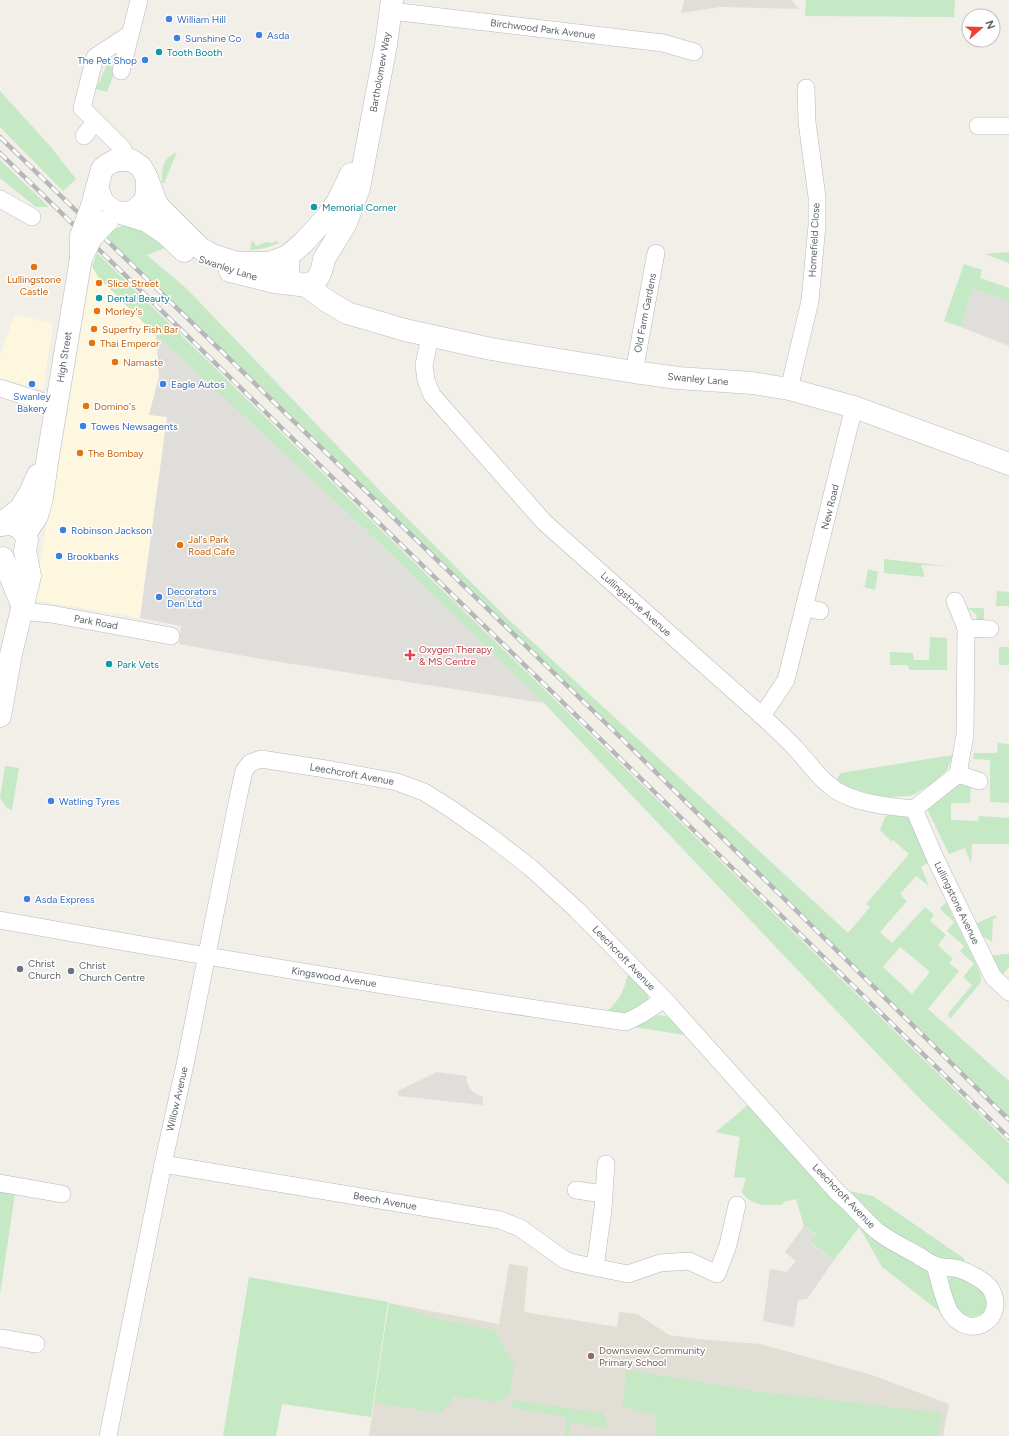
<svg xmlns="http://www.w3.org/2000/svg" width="1009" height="1436" viewBox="0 0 1009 1436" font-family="Figtree,sans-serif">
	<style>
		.commercial { fill: #fef7e0 }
		.industrial { fill: #e0deda }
		.education { fill: #e1ded6 }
		.green { fill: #c5e8c5; fill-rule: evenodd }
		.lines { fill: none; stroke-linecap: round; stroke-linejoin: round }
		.street-casing { stroke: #b5b8bc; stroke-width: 18 }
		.secondary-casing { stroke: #b6babf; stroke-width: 23 }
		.street { stroke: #fff; stroke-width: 17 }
		.secondary { stroke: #fff; stroke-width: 22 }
		.rail-casing { stroke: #b6b7b8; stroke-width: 4.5 }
		.rail { stroke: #fff; stroke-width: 3; stroke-dasharray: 9; stroke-linecap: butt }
		.secondary-bridge-casing { stroke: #b6babf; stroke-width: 23; stroke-linecap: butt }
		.secondary-bridge { stroke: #fff; stroke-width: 22 }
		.shop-dot { fill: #3f7fe0; stroke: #fff; stroke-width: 1.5 }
		.culture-dot { fill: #0f9aa8; stroke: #fff; stroke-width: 1.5 }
		.food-dot { fill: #e8710a; stroke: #fff; stroke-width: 1.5 }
		.health-dot { fill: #e0444e; stroke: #fff; stroke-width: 1.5 }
		.worship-dot { fill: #6b7280; stroke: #fff; stroke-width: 1.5 }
		.education-dot { fill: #8d6e63; stroke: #fff; stroke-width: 1.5 }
		.labels { text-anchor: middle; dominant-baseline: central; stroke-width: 3; stroke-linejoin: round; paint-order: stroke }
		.shop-label { font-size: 10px; fill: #366cbe; stroke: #fff; text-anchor: start }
		.street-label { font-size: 10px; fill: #5f6368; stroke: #fff }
		.culture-label { font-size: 10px; fill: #0d838f; stroke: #fff; text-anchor: start }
		.food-label { font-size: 10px; fill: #c56008; stroke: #fff; text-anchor: start }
		.health-label { font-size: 10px; fill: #be3a42; stroke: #fff; text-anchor: start }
		.worship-label { font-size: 10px; fill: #5b616d; stroke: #fff; text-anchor: start }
		.education-label { font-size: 10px; fill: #785e54; stroke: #fff; text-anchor: start }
	</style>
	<rect width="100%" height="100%" fill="#f1efe8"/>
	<g class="commercial">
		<path d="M92,266L98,277L156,335L159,376L149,415L167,416L140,618L34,600L42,549L62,444Z"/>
		<path d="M15,314L53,324L43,390L0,378V355Z"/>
	</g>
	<g class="industrial">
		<path d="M973,288L1009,301V346L961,327Z"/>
		<path d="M156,335L352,517L544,703L267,660L179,644L181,626L140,618L167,417L149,415L159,376Z"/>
		<path d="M437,1072L467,1076L466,1080L470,1089L476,1094L483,1097V1105L398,1096V1091Z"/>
		<path d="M804,1226L816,1235L810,1243L834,1260L807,1299L798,1300L794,1327L763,1321L770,1269L787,1272L796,1261L785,1252Z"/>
	</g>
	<g class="education">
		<path d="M684,0H792L799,9L720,7L681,13Z"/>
		<path d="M509,1264L528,1267L524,1312L617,1327L619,1312L637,1314L669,1335L698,1339L760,1344L872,1375L949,1404L943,1436H369L389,1303L499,1324Z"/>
	</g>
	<g class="green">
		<path d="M806,0H955L954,17L805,16Z"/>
		<path d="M107,65L116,69L107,92L96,89Z"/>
		<path d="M0,91L50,146L76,179L63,191L0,127Z"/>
		<path d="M177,152L164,183H162C162,168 162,159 177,152Z"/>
		<path d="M0,160L49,207H36L0,178Z"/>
		<path d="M128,225L146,228L170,246L147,255L187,289L390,501L509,620L848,933L870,907L866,904L909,854L893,840L891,841L880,830L885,817L891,814L909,817L931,861L921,867L929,886L916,876L900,894L907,901L880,932L892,943L925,907L934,915L930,921L946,935L938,945L953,959L949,963L959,971L928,1009L1009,1081V1121L619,734L103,236C110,229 118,227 128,225ZM900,947L930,972L912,994L883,967Z"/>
		<path d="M252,241L254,242L256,246L267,242L271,243L277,241L279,243L265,248L250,250Z"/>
		<path d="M1009,252V263L985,254Z"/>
		<path d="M97,253L1009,1143V1185L924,1103L544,703L352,517L156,335L98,277L92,266Z"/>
		<path d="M964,264L982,270L980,278L1009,288V301L973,288L961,327L944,321Z"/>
		<path d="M884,559L947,566L921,565L925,577L884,573Z"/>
		<path d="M868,569L878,572L875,590L863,587L865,586Z"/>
		<path d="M997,591L1009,592V606H996Z"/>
		<path d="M968,608H984V620H976L977,615Z"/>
		<path d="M930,637L947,638V670H910L907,665H890V652L913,653L914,660H929Z"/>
		<rect x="999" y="647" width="10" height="18"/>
		<path d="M998,743L1009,744V803L990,802V760L973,759L974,753H997Z"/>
		<path d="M953,755L947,770L933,783L911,796L888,797L876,796L848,787L836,780L841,773Z"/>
		<path d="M5,766L19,768L12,810L7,808L0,798Z"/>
		<path d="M958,783L971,784L970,803H951V820L978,821L979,816L1009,818V844H972L971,863L965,848L949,854L927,809Z"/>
		<path d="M946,902L978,968L981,976V982L950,1019L948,1014L972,985L963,977L974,964L960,951L964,946L947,931L954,922L940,909Z"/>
		<path d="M995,915L997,918L993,919L992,942L969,927Z"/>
		<path d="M1009,954V967L998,980L983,956Z"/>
		<path d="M629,970L648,994V1000L630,1014L607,1011C621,1000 625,987 629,970Z"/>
		<path d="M658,1015C675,1016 680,1025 691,1036L634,1027Z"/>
		<path d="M750,1103L927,1266L943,1314L882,1267L860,1228V1226L834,1260L810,1242L816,1234L804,1226L796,1199L783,1202V1204C768,1206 751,1207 742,1192L746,1178L734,1177L740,1137L716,1132Z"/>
		<path d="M0,1190L15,1193L0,1295Z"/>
		<path d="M849,1191L873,1196L965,1259L961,1265C934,1256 906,1245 884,1227C871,1216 860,1203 849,1191Z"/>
		<path d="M954,1275L960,1276L986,1293L989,1307C967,1333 942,1300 949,1278Z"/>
		<path d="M249,1277L388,1302L371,1417L282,1404L276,1436H223Z"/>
		<path d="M389,1303L438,1319L495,1330L514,1366L509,1395L498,1402L455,1396L441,1413L374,1403Z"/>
		<path d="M627,1370L754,1391L942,1413L938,1436H654L657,1416L622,1407Z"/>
		<path d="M512,1400L602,1413L607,1422L606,1428L571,1422L569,1436H564L567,1417L511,1407Z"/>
	</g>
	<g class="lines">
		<defs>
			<g id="street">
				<path d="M391,11L663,43L694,52"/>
				<path d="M121,71L139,0"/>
				<path d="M978,126H1009"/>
				<path d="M84,136L95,122"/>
				<path d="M124,160L123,149L82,108L95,57L130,34"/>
				<path d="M0,199L32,217"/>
				<path d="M430,336L424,365L426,380L432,395L544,522L762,716C774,727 786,738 797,750C807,761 816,774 828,784C849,804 887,806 914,809L936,860L993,977L1009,992"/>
				<path d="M634,372L656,253"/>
				<path d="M0,388L57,406"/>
				<path d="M789,389L810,301L817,225V197L807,122L806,88"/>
				<path d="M804,607L820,611"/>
				<path d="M21,611L51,614L171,636"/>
				<path d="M966,628L990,629"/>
				<path d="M762,716L786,680L854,407"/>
				<path d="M958,774L979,781"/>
				<path d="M914,809L958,774L965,735L966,628L955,601"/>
				<path d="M0,920C208,957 417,992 626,1022L642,1014L664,999"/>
				<path d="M163,1164L500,1220L520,1228L565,1260L574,1263L628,1274L660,1263L689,1261L717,1274L728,1245L737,1205"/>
				<path d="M0,1183L62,1194"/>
				<path d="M576,1190L603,1194"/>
				<path d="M595,1267L603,1209L606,1164"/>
				<path d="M0,1338L36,1344"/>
				<path d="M108,1436L163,1164L186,1060L238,798L244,771L250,763L261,759L332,770L397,782L424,792L448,807L491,837L531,868L577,910L664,999L838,1193C852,1204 863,1219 877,1231C890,1241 905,1248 919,1256C924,1259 929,1263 935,1265C942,1268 951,1267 959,1269C968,1272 984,1280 990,1288C1009,1316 971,1344 950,1312C943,1300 939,1278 935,1265"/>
			</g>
			<g id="secondary">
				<path d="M147,178L157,205L200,248L212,255L237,263H269L288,256L303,243L326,218L338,201L351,174"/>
				<path d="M92,206L102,169L107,165L116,160H131L141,167L147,178V194L143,204L132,212L121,213L114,211L103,203L97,187"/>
				<path d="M121,213L147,221L165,233L184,251"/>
				<path d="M288,256V271L290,280C302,288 317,285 321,271C323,267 323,263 324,259L345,225L359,188L386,45L392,0"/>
				<path d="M230,271L274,282L300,285"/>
				<path d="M305,285L327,301L347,313L405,330L491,349L634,372L678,378L752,383L789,389L854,407L1009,464"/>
				<path d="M0,525L11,524L20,528L25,534L27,540L25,551L30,576L11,654L0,716"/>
				<path d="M0,525L21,508L30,493L38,475"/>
				<path d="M25,534L37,516L42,498L48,456L81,258"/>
				<path d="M3,558L22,605"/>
			</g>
		</defs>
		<use href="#street" class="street-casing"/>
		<use href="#secondary" class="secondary-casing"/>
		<use href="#street" class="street"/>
		<use href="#secondary" class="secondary"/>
		<defs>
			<g id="rail">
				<path d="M0,137L618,735L1009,1120"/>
				<path d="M0,153L1009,1138"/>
			</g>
		</defs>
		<use href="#rail" class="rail-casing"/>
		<use href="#rail" class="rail"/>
		<defs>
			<g id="secondary-bridge">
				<path d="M84,252L91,238L106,222"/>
				<path d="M81,258V236L92,206"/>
			</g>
		</defs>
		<use href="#secondary-bridge" class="secondary-bridge-casing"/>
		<use href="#secondary-bridge" class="secondary-bridge"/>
	</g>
	<g class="shop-dot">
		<circle cx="169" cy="19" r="4"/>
		<circle cx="259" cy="35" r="4"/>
		<circle cx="177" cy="38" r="4"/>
		<circle cx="145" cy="60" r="4"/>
		<circle cx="32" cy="384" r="4"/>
		<circle cx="163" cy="384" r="4"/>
		<circle cx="83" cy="426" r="4"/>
		<circle cx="63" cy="530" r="4"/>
		<circle cx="59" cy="556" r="4"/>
		<circle cx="159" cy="597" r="4"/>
		<circle cx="51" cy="801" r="4"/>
		<circle cx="27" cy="899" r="4"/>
	</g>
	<g class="culture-dot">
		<circle cx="159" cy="52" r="4"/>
		<circle cx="314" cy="207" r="4"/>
		<circle cx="99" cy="298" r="4"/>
		<circle cx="109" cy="664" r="4"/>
	</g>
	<g class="food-dot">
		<circle cx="34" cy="267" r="4"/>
		<circle cx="99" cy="283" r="4"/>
		<circle cx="97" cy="311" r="4"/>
		<circle cx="94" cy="329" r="4"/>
		<circle cx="92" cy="343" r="4"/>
		<circle cx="115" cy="362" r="4"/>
		<circle cx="86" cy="406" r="4"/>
		<circle cx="80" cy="453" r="4"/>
		<circle cx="180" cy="545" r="4"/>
	</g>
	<path class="health-dot" d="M408 649h4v4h4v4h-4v4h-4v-4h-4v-4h4z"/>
	<g class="worship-dot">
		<circle cx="20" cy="969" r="4"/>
		<circle cx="71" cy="971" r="4"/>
	</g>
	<circle class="education-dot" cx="591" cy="1356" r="4"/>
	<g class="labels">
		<g class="shop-label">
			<text x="177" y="19">William Hill</text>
			<text x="267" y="35">Asda</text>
			<text x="185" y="38">Sunshine Co</text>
			<text x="137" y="60" text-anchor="end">The Pet Shop</text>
			<text x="171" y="384">Eagle Autos</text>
			<text x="32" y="396" text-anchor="middle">Swanley<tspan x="32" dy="12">Bakery</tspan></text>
			<text x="91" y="426">Towes Newsagents</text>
			<text x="71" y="530">Robinson Jackson</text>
			<text x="67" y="556">Brookbanks</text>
			<text x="167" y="591">Decorators<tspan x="167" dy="12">Den Ltd</tspan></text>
			<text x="59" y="801">Watling Tyres</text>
			<text x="35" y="899">Asda Express</text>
		</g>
		<g class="street-label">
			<text transform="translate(543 29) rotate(7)">Birchwood Park Avenue</text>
			<text transform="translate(380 72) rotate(-80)">Bartholomew Way</text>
			<text transform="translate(814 240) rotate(-87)">Homefield Close</text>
			<text transform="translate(228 268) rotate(18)">Swanley Lane</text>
			<text transform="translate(645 313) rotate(-79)">Old Farm Gardens</text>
			<text transform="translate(64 357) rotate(-81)">High Street</text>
			<text transform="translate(698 379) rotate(5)">Swanley Lane</text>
			<text transform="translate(830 507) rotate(-76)">New Road</text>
			<text transform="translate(636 604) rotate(42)">Lullingstone Avenue</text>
			<text transform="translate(96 622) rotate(10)">Park Road</text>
			<text transform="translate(352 774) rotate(10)">Leechcroft Avenue</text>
			<text transform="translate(957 903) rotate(64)">Lullingstone Avenue</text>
			<text transform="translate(624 958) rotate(46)">Leechcroft Avenue</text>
			<text transform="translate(334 977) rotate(9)">Kingswood Avenue</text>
			<text transform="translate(177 1099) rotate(-77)">Willow Avenue</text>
			<text transform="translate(844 1196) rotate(46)">Leechcroft Avenue</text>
			<text transform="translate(385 1201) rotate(10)">Beech Avenue</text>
		</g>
		<g class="culture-label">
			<text x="167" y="52">Tooth Booth</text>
			<text x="322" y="207">Memorial Corner</text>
			<text x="107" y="298">Dental Beauty</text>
			<text x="117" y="664">Park Vets</text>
		</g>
		<g class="food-label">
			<text x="34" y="279" text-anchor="middle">Lullingstone<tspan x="34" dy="12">Castle</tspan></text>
			<text x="107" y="283">Slice Street</text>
			<text x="105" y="311">Morley's</text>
			<text x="102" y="329">Superfry Fish Bar</text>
			<text x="100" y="343">Thai Emperor</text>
			<text x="123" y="362">Namaste</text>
			<text x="94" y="406">Domino's</text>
			<text x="88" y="453">The Bombay</text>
			<text x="188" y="539">Jal's Park<tspan x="188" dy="12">Road Cafe</tspan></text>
		</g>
		<g class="health-label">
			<text x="419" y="649">Oxygen Therapy<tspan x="419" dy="12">&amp; MS Centre</tspan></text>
		</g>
		<g class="worship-label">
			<text x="28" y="963">Christ<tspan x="28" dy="12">Church</tspan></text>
			<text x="79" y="965">Christ<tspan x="79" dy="12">Church Centre</tspan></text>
		</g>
		<g class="education-label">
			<text x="599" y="1350">Downsview Community<tspan x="599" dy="12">Primary School</tspan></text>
		</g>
	</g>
	<g transform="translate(981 28) rotate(70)"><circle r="19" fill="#ffffff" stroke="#bfc1c3"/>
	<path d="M0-3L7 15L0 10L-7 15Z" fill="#ea4335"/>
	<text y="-6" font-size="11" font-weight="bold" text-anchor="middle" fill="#5f6368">N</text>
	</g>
</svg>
